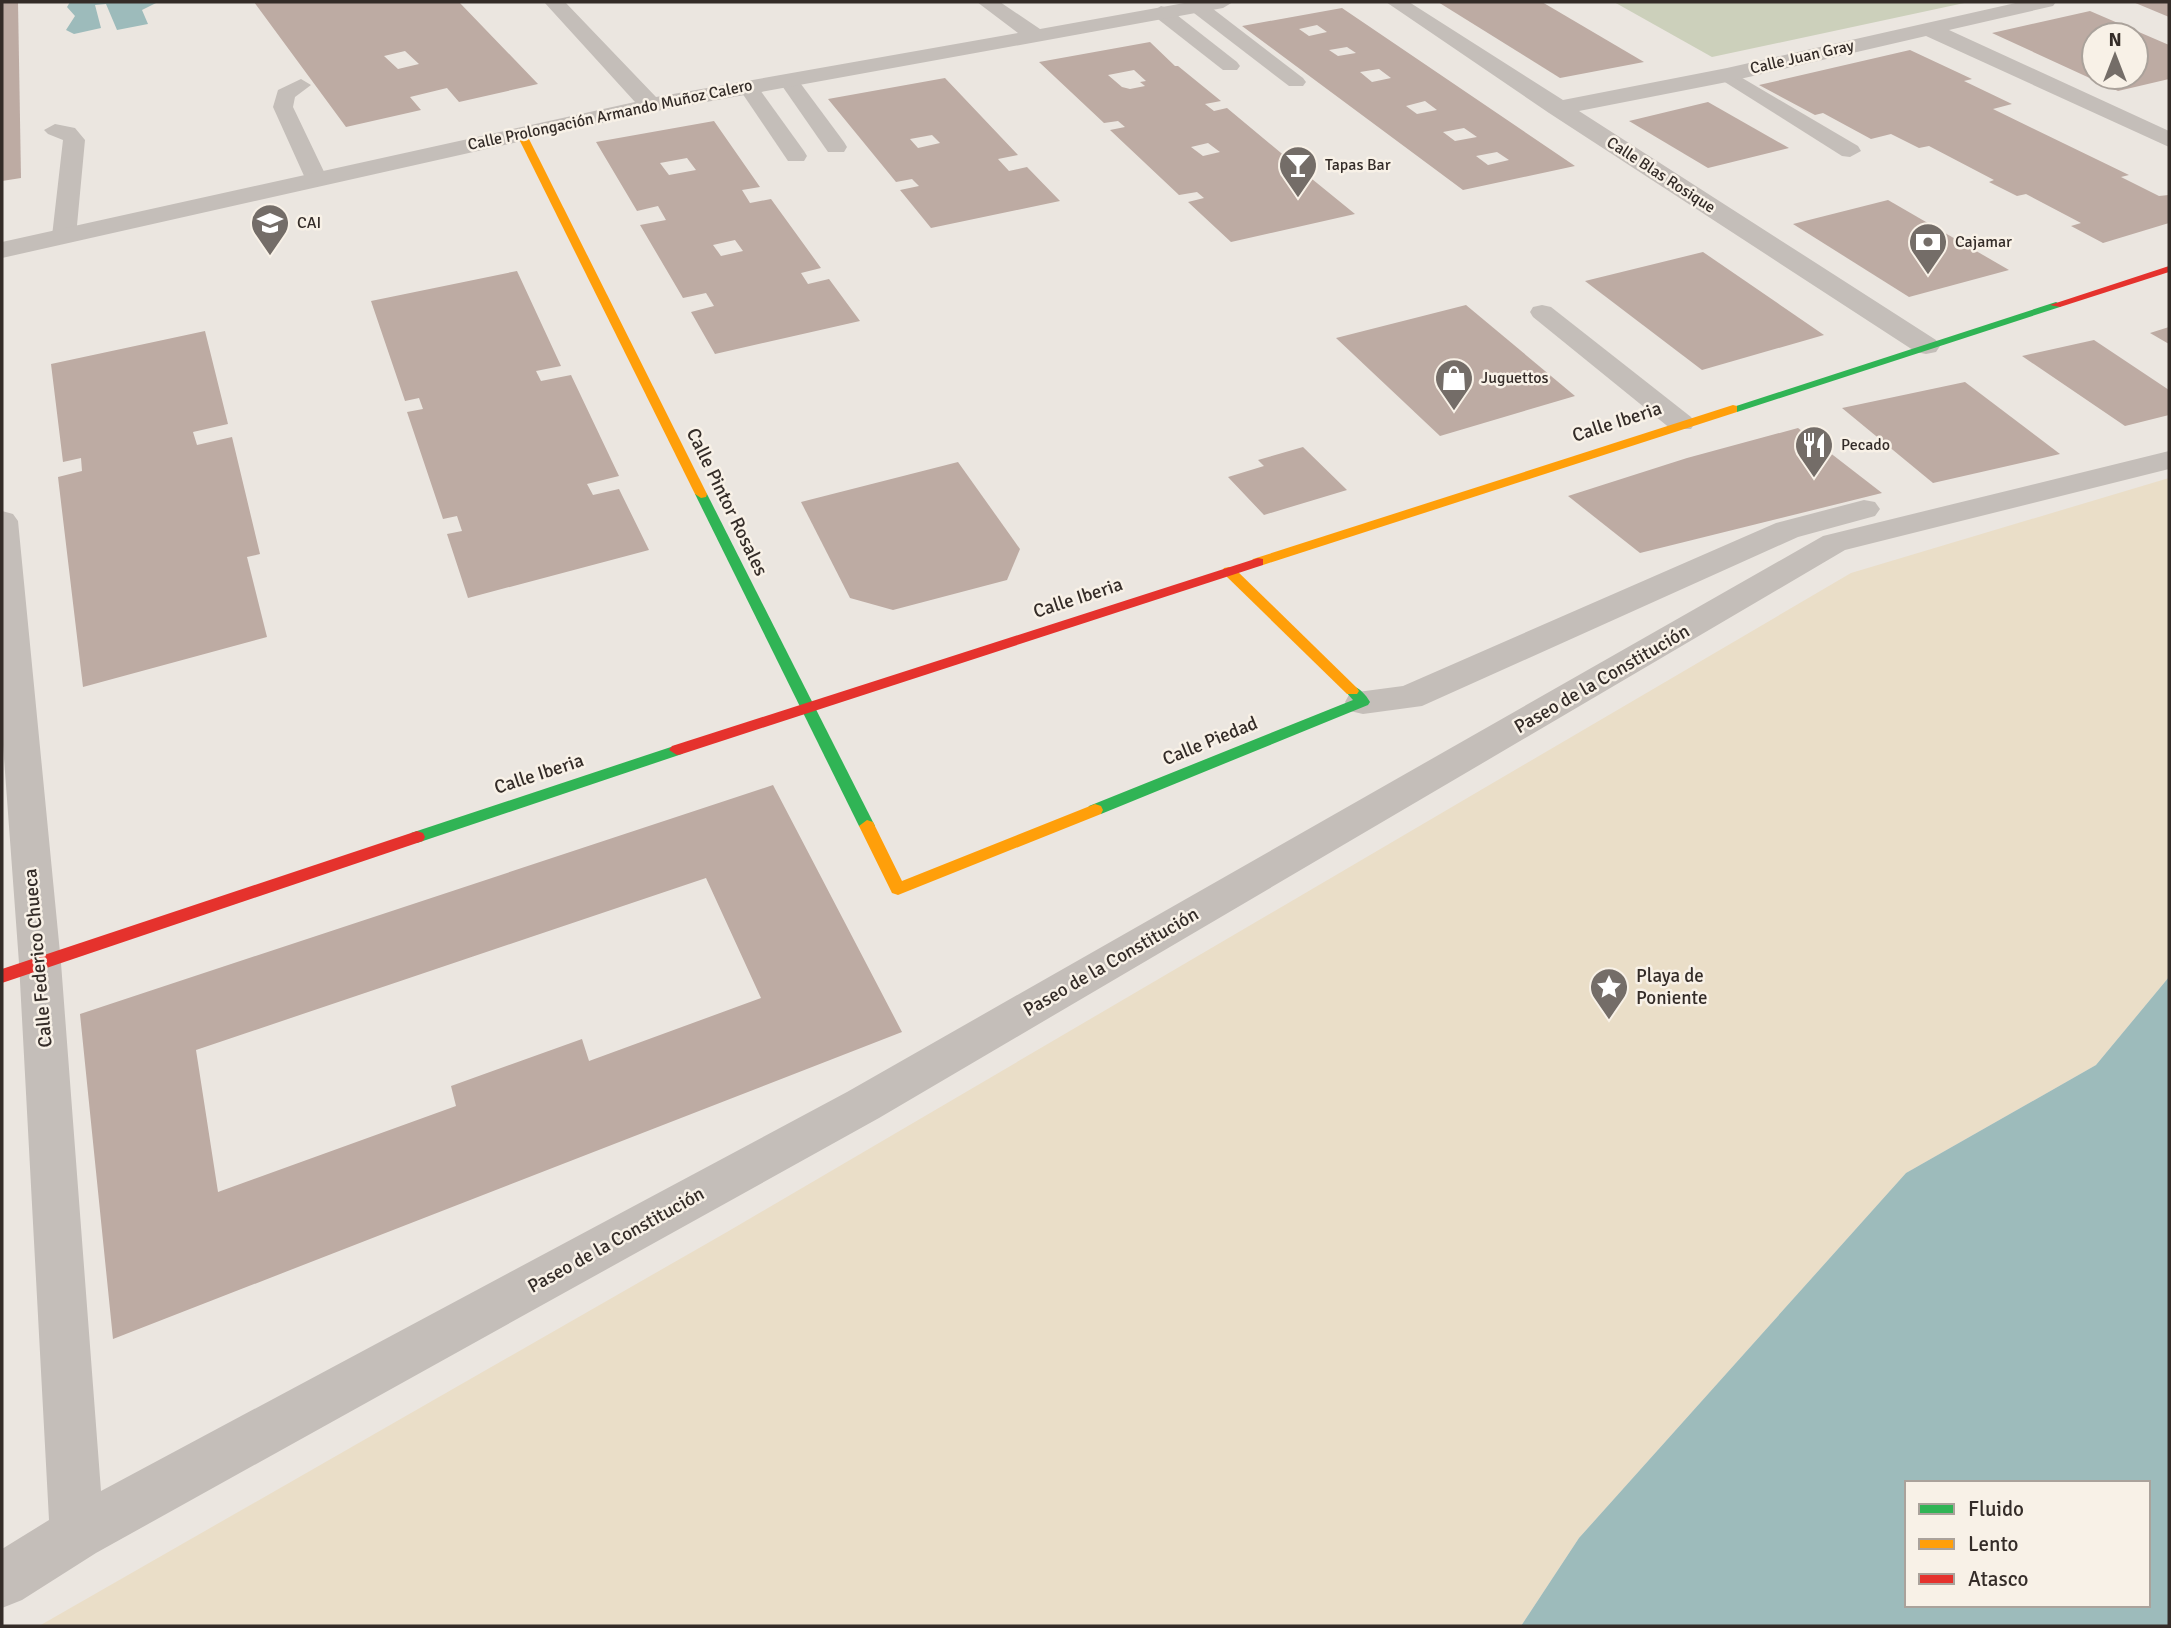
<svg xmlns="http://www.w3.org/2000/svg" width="2171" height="1628" viewBox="0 0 2171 1628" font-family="Signika,sans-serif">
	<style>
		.green { fill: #ccd0bb }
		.sand { fill: #eadec8 }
		.water { fill: #9dbbbb; fill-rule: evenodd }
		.building { fill: #bdaba3; fill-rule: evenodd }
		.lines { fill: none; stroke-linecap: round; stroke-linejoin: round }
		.lane { fill: #c4beb9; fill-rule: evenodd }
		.street { fill: #c4beb9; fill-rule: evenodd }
		.fast { fill: #30b455; fill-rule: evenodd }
		.slow { fill: #ff9f0a; fill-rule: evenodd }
		.jam { fill: #e5322d; fill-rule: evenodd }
		.labels { text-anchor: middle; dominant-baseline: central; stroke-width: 5; stroke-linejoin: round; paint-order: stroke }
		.far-street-label { font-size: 16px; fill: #342c28; stroke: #f8f1e7 }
		.far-poi-label { font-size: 16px; fill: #342c28; stroke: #f8f1e7; text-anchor: start }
		.street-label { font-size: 19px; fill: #342c28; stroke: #f8f1e7 }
		.poi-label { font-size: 19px; fill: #342c28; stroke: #f8f1e7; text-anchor: start }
	</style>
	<rect width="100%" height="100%" fill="#ebe6e0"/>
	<path class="green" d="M1614,2H1969L1712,57Z"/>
	<path class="sand" d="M2169,478V977L2096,1065L1906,1173L1579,1538L1521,1626H39L727,1232L1851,573Z"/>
	<g class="water">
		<path d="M70,2H158L142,10L148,24L117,30L106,4L95,5L101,28L74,34L66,30L75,16L67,7Z"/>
		<path d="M2169,977V1626H1521L1579,1538L1906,1173L2096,1065ZM1907,1483H2148V1605H1907Z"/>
	</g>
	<g class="building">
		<path d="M9,2H18L21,178L2,181V3Z"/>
		<path d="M254,2H459L538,84L459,102L447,88L410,97L421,110L346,127ZM405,51L419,64L398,69L384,56Z"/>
		<path d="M1438,2H1542L1644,62L1560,78Z"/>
		<path d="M2133,2H2169V17Z"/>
		<path d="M1342,8L1575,166L1463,190L1242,26ZM1317,25L1327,32L1309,36L1299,29ZM1347,47L1356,53L1338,56L1329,50ZM1379,69L1391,78L1372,82L1360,72ZM1425,101L1437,110L1417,114L1406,106ZM1464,128L1477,137L1455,141L1443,132ZM1497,152L1509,160L1488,165L1476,156Z"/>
		<path d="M2090,11L2169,45V79L2118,91L1992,33ZM2094,35H2136V77H2094Z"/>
		<path d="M1150,42L1175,66H1178L1221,101L1205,104L1214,111L1227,108L1299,168L1283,171L1296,182L1312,179L1355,214L1231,242L1188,202L1204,198L1197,192L1179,195L1110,130L1125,127L1118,121L1104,123L1039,62ZM1134,70L1146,81L1140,82L1145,86L1130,89L1122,87L1108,75ZM1208,143L1220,152L1203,156L1191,147Z"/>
		<path d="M1910,50L1972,79L1964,81L2012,104L1993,109L2129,175L2121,177L2159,196L2169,195V223L2103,243L2071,226L2081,223L2026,194L2017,196L1989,182L1994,180L1929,146L1919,148L1891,134L1871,139L1823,113L1815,115L1759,85Z"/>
		<path d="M945,78L1018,155L998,159L1009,171L1027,167L1060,201L931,228L900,190L919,186L912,179L896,182L828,99ZM932,135L940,143L918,148L910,139Z"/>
		<path d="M1708,102L1789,148L1708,168L1629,121Z"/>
		<path d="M714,121L760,187L742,190L750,203L771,199L821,268L801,273L808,284L829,279L860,321L715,354L691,312L714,306L706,293L683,298L640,225L666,220L658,206L637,211L596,142ZM687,158L696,170L669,175L660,163ZM735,240L743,251L721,256L713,245Z"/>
		<path d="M1888,200L2009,270L1909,297L1793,224Z"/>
		<path d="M1703,252L1824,335L1702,370L1585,281Z"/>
		<path d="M517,271L561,366L536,371L541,381L571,375L619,476L587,484L593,495L619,489L649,550L468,598L447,534L462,531L457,516L443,519L407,412L423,409L419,398L405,401L371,301Z"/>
		<path d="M1466,305L1575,396L1440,436L1336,338Z"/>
		<path d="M2169,327V344L2150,333Z"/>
		<path d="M205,331L228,424L193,432L197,445L232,437L260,554L247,557L267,637L83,687L58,477L82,471L81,458L63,462L51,364Z"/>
		<path d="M2094,340L2169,390V415L2125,426L2022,356Z"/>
		<path d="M1965,382L2060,454L1933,483L1842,408Z"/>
		<path d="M1798,428L1882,493L1640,553L1568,496L1687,458Z"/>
		<path d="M1303,447L1347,490L1264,515L1228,477L1264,466L1258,460Z"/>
		<path d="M958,462L1020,549L1007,580L893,610L850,598L801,502Z"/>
		<path d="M773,785L902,1032L113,1339L80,1014ZM706,878L761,998L589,1061L582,1039L451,1086L456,1106L218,1192L196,1050Z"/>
	</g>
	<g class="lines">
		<g class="lane">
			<path d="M1190,2H1204L1303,78L1306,82L1303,86H1289L1190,10L1188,6Z"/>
			<path d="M1161,6L1168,8L1237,62L1240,66L1237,70H1223L1154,16L1152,12Z"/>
			<path d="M1727,69L1858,146L1861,151L1850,157L1842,156L1720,79L1717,75L1720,71Z"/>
			<path d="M788,74L795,76L844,142L847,147L844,152H828L778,80Z"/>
			<path d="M301,79L311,85L295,97L293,107L327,178L316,185L305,178L273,107L278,90Z"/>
			<path d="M748,81L755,83L804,151L807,156L804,161H788L738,87Z"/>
			<path d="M55,124L75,128L85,140L76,236L72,241H56L52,236L63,140L48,134L44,130Z"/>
			<path d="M1542,305L1551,307L1691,417L1695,423L1691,429H1671L1533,317L1530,312L1533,307Z"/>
		</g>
		<g class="street">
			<path d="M544,2H565L656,97L1018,33L977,2H1000L1040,29L1190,2H1233L1223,8L651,112L2,258V242L635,102Z"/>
			<path d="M1386,2H1409L1563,100L1727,68L2020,2H2056L2053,6L1949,30L2169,131V147L1926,36L1727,82L1579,111L1936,340L1940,346L1936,352L1926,354L1916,352L1549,113Z"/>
			<path d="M2169,451V469L1845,550L879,1118L96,1553L22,1600L2,1608V1549L49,1520L19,963L2,731V511L13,514L18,521L61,963L101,1491L847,1092L1823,536Z"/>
			<path d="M1864,500L1875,502L1880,509L1875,516L1798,537L1422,706L1363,714L1350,711L1345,702L1350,693L1403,686L1776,523Z"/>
		</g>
		<g class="fast">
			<path d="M2056,302L2062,305L2060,307L1737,412H1729L1727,409Z"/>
			<path d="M701,490L707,494L875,826L873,830L867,832L859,826L695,494Z"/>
			<path d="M1352,686C1360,688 1366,695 1370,702L1368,705L1101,814H1089L1087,810L1089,806L1353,700L1345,691Z"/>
			<path d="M677,745L685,750L682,754L423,841L417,843L409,837L411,833Z"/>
		</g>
		<g class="slow">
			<path d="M521,130L526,133L707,494L706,497L701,498L695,494L516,133Z"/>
			<path d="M1733,405L1737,406V412L1263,565H1253L1251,562L1253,559Z"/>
			<path d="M1229,567L1234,568L1357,688L1359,691L1357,694H1347L1224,574L1222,571L1224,568Z"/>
			<path d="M1095,804L1101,806L1103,810L1101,814L898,895L892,893L859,826L867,820L873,822L902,881Z"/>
		</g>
		<g class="jam">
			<path d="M2169,266V272L2060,307L2050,305Z"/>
			<path d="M1258,558L1263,559V565L682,754L677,755L669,750L672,746Z"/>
			<path d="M417,831L423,833L425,837L423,841L2,983V969Z"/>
		</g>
	</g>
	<defs>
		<symbol id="bar-pin" viewBox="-11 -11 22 30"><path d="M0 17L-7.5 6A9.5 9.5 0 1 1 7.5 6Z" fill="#746d68" stroke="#f8f1e7"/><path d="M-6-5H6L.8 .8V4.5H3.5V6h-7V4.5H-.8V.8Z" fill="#fff"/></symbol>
		<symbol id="school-pin" viewBox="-11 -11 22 30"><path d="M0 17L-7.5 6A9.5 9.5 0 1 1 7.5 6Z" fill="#746d68" stroke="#f8f1e7"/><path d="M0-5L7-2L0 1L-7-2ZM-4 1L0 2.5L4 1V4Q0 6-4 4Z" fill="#fff"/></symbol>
		<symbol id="bank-pin" viewBox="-11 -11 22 30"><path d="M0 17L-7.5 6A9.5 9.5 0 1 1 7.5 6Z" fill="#746d68" stroke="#f8f1e7"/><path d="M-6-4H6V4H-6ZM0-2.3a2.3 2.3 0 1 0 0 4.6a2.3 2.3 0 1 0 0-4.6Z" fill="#fff"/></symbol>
		<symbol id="shop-pin" viewBox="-11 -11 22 30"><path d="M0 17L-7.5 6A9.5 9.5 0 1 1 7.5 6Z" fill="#746d68" stroke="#f8f1e7"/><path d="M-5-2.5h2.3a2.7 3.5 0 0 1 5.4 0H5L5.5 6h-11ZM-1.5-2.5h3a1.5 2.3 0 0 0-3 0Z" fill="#fff"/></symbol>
		<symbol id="restaurant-pin" viewBox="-11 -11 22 30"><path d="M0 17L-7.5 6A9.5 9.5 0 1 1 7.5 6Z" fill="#746d68" stroke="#f8f1e7"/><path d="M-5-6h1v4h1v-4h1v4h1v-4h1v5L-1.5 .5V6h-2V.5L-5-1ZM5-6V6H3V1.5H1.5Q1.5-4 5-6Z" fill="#fff"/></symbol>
		<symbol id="sight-pin" viewBox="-11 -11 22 30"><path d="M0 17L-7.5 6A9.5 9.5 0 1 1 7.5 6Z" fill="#746d68" stroke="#f8f1e7"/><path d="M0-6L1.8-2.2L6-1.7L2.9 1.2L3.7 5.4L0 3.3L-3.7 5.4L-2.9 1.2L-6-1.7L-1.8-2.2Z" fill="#fff"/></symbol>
	</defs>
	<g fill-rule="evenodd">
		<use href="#bar-pin" x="1276" y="143" width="44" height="60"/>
		<use href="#school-pin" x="248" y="201" width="44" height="60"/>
		<use href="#bank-pin" x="1906" y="220" width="44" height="60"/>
		<use href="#shop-pin" x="1432" y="356" width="44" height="60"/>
		<use href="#restaurant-pin" x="1792" y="423" width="44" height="60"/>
		<use href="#sight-pin" x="1587" y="965" width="44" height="60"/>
	</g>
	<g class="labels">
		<g class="far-street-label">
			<text transform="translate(1802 57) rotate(-13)">Calle Juan Gray</text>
			<text transform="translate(610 115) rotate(-12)">Calle Prolongación Armando Muñoz Calero</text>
			<text transform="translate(1661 175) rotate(33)">Calle Blas Rosique</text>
		</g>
		<g class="far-poi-label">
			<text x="1325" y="165">Tapas Bar</text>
			<text x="297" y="223">CAI</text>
			<text x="1955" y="242">Cajamar</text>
			<text x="1481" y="378">Juguettos</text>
			<text x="1841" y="445">Pecado</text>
		</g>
		<g class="street-label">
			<text transform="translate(1617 422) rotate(-18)">Calle Iberia</text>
			<text transform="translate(727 502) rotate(64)">Calle Pintor Rosales</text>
			<text transform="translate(1078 598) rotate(-18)">Calle Iberia</text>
			<text transform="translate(1602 679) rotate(-30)">Paseo de la Constitución</text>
			<text transform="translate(1210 741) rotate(-22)">Calle Piedad</text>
			<text transform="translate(539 774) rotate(-18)">Calle Iberia</text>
			<text transform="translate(38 958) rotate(-95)">Calle Federico Chueca</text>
			<text transform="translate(1111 962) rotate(-30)">Paseo de la Constitución</text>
			<text transform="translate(616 1240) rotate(-29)">Paseo de la Constitución</text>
		</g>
		<g class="poi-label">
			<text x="1636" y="976">Playa de<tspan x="1636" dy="22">Poniente</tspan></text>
		</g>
	</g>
	<rect width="2171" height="1628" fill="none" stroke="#342c28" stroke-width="7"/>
	<rect x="1905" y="1481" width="245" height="126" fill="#f8f1e7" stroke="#aaa29b" stroke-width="2"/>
	<rect x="1919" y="1504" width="35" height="10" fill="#30b455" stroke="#aaa29b" stroke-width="2"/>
	<text x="1968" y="1516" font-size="21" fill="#342c28">Fluido</text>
	<rect x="1919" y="1539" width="35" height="10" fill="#ff9f0a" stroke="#aaa29b" stroke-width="2"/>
	<text x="1968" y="1551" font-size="21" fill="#342c28">Lento</text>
	<rect x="1919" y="1574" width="35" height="10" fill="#e5322d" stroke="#aaa29b" stroke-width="2"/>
	<text x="1968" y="1586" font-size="21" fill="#342c28">Atasco</text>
	<g transform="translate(2115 56)"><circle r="33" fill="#f8f1e7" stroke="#aaa29b" stroke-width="2"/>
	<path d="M0-5L12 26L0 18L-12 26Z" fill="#746d68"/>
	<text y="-10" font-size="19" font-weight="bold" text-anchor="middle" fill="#342c28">N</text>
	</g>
</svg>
